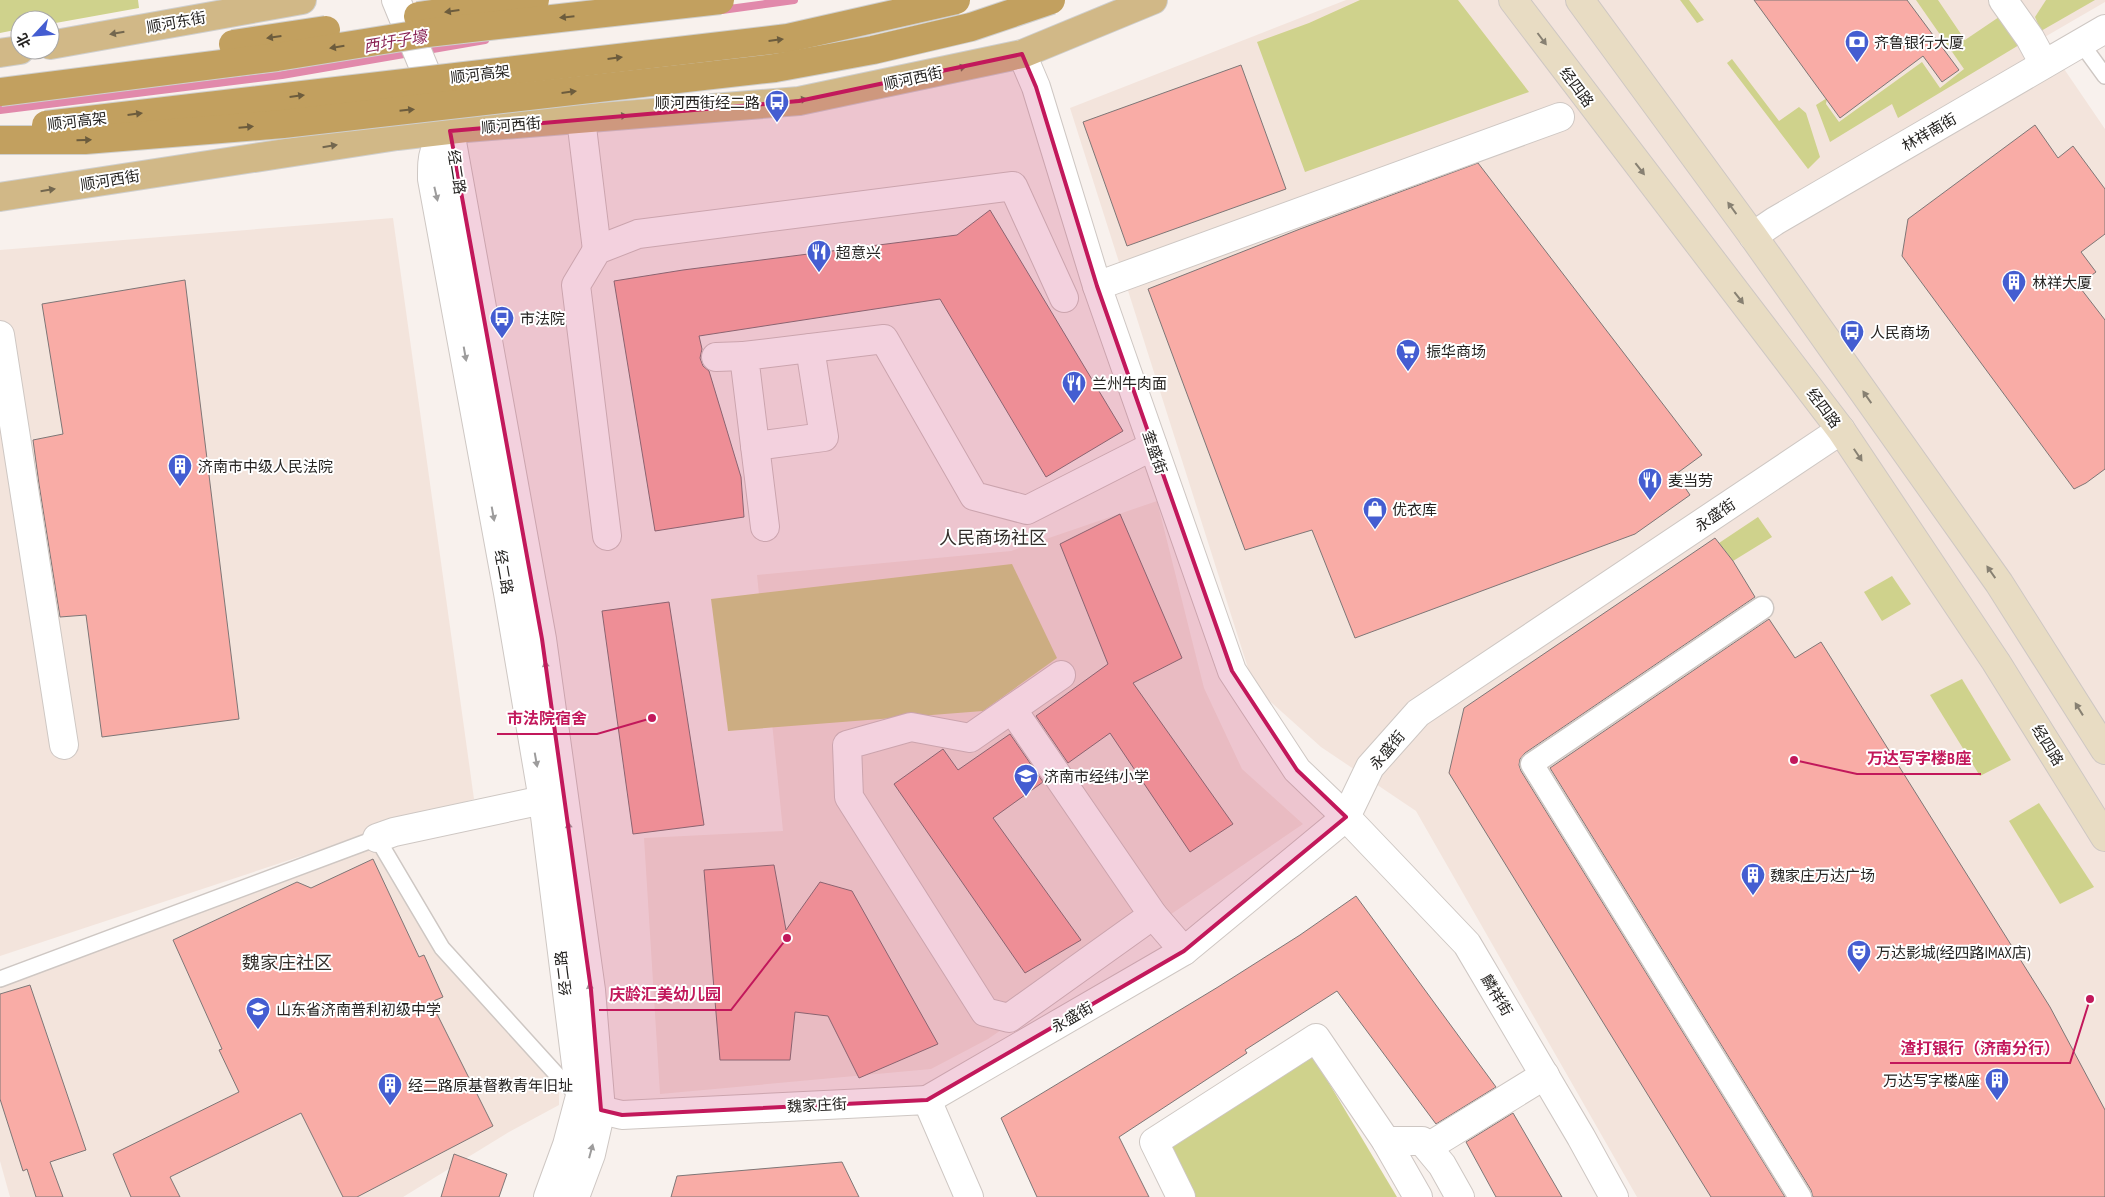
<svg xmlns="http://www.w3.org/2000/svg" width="2105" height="1197" viewBox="0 0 2105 1197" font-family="'PT Sans Narrow','Noto Sans SC',sans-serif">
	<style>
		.built { fill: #f3e4dc }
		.green { fill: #cfd28c }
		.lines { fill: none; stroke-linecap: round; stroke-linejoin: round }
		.stream { stroke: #e189ab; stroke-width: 8 }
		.building { fill: #f9aca6; stroke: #7e7676 }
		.service-casing { stroke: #cec7c3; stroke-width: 18 }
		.pedestrian-casing { stroke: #cec7c3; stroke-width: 25 }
		.minor-casing { stroke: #cec7c3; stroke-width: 30 }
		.tertiary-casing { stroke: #cec7c3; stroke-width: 30 }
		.secondary-casing { stroke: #cec7c3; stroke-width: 30 }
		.primary-casing { stroke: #cfcfce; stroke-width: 30 }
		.service { stroke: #fff; stroke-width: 15 }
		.pedestrian { stroke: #fff; stroke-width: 22 }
		.minor { stroke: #fff; stroke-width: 28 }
		.tertiary { stroke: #fff; stroke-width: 28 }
		.secondary { stroke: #e8dcc3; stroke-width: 28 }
		.primary { stroke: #d1b887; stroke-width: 28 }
		.trunk-bridge-casing { stroke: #cfcfce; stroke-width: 30; stroke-linecap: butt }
		.trunk-bridge { stroke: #c2a05f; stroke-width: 28 }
		.oneway { fill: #6c5c3d }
		.oneway2 { fill: #73674f }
		.oneway3 { fill: #878072 }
		.oneway4 { fill: #9d9c9c }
		.marked { fill: #c2185b; fill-opacity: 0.2; stroke: #c2185b; stroke-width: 4; stroke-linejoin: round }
		.labels { text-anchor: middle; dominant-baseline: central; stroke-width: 4; stroke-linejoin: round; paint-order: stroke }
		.street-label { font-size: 15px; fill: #262422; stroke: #fff }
		.poi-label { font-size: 15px; fill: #262422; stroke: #fff; text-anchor: start }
		.water-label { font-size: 16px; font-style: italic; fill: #892254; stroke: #fff }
		.quarter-label { font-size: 18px; fill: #342f2b; stroke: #fff }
		.leader { fill: none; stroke: #c2185b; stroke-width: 2 }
		.callout-dot { fill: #c2185b; stroke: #fff; stroke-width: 2 }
		.callout-label { font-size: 16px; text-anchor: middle; font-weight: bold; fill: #c2185b; stroke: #fff; stroke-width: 4; stroke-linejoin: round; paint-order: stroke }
	</style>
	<rect width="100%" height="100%" fill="#f8f1ed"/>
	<g class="built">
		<path d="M1346,0H2105V2L2043,38L2105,129V1197H1637L1416,811L1321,747L1254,687L1070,108Z"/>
		<path d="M393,218L474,799L0,956V250Z"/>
		<path d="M1157,501L1204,688L1242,769L1303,824L988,1039L931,1069L660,1094L644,838L783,831L757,575L1011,551Z"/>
		<path d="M377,838L438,941L559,1077V1105L509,1132L403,1197H10L0,1161V979Z"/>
	</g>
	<g class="green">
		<path d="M0,0H138L139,8L50,24V20H20V29L0,33Z"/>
		<path d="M1360,0H1458L1529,92L1305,172L1257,42L1309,23Z"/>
		<path d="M1680,0H1689L1704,20L1697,23Z"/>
		<path d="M1916,0H1938L1965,40L1999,17L2019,45L1898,118L1892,104L1830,142L1816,105L1827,98L1826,104L1839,122L1922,62L1940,88L1964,69Z"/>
		<path d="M2046,0H2095L2041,31L2035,17Z"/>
		<path d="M1732,59L1779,121L1799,107L1806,113L1820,157L1808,169L1727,63Z"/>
		<path d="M1758,517L1772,537L1733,561L1719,543Z"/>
		<path d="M1012,564L1057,658L983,711L728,731L711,599Z"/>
		<path d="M1892,576L1911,604L1882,621L1864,592Z"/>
		<path d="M1962,679L2011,760L1980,776L1930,695Z"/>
		<path d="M2039,803L2094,887L2060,904L2009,821Z"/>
		<path d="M1311,1053L1397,1197H1194L1168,1147Z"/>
	</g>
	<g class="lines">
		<g class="stream">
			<path d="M722,10L794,0"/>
			<path d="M0,110L282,75L485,40"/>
		</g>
	</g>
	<g class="building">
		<path d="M1754,0H1907L1959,70L1942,82L1923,56L1840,118Z"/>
		<path d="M1241,65L1286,189L1127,246L1083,122Z"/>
		<path d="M2035,125L2058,158L2073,146L2105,189V234L2081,252L2096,272L2078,285L2105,320V469L2086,483L2074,489L1902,256L1908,219Z"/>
		<path d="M1478,163L1702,455L1676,474L1690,495L1635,534L1355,638L1312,530L1245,550L1148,289L1300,229Z"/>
		<path d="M990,210L1123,431L1046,477L940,299L699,336L702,349L700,358L703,366L709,371L741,477L744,517L655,531L614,281L683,270L957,235Z"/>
		<path d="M185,280L239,719L102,737L86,615L60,617L39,484L33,440L63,434L42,304Z"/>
		<path d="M1120,514L1182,658L1133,683L1233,824L1190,852L1110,733L1068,763L1036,716L1108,664L1060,544Z"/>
		<path d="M1715,538L1733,561L1755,597L1525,753L1520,759L1519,765L1521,771L1785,1197H1711L1449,773L1464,708Z"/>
		<path d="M669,602L704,825L633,834L602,611Z"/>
		<path d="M1769,619L1795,658L1821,642L2050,1007L2105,1110V1197H1813L1811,1190L1550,768Z"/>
		<path d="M1010,734L1043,782L993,818L1081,940L1025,973L894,784L943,749L958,770Z"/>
		<path d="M373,859L419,957L424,955L443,997L431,1002L493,1126L357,1197H343L301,1113L170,1177L180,1197H131L113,1154L239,1092L219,1050L222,1049L173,940L297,882L311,888Z"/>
		<path d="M774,865L786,930L820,882L852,891L938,1044L859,1078L828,1016L795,1012L790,1060H720L704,870Z"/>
		<path d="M1356,896L1496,1087L1436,1124L1337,991L1245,1050L1247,1053L1119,1137L1149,1197H1037L1001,1118L1218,987L1300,935Z"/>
		<path d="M30,985L86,1150L50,1162L63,1197H36L27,1169L23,1171L0,1099V994Z"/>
		<path d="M1513,1113L1562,1197H1496L1466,1142Z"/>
		<path d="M454,1154L507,1174L499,1197H441Z"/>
		<path d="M842,1162L859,1197H671L677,1176Z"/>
	</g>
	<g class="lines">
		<defs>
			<g id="service">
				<path d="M2081,43L2105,76"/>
				<path d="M0,979L377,838L442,948L559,1077L578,1095"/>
			</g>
			<path id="pedestrian" d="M1762,608L1532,764L1800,1197"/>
			<g id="minor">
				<path d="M2003,0L2030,38L2044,64"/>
				<path d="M1022,54L1036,87L1097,286L1232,671L1297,770L1346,817L1467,944L1581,1137L1614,1197"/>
				<path d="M581,119L597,250"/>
				<path d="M1753,236L1775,221L2105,29"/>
				<path d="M1097,286L1560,117"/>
				<path d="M0,335L64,745"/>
				<path d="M716,357L744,356"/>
				<path d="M755,446L824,437L810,348"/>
				<path d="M765,527L744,356L884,339L974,496L1027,510L1153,446"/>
				<path d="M607,536L576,285L597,250L638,234L1013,186L1064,298"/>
				<path d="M1061,675L970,738L911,727L847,745L849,797L985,1012L1009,1018L1153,915"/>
				<path d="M1012,709L1153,915L1184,951"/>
				<path d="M377,838L394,832L543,800"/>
				<path d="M927,1100L1184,951L1346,817L1370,767L1418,713L1841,430"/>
				<path d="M1386,1141H1422L1442,1165L1460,1197"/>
				<path d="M1428,1147L1545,1075"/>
				<path d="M1181,1197L1154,1142L1316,1038L1386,1141L1418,1197"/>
			</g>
			<g id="tertiary">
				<path d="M396,0L450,131L542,639L591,990L601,1110L591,1154L575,1197"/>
				<path d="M450,131C432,150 432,153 432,179L508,593L543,800L580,1096L567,1145L548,1197"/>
				<path d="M601,1110L622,1115L927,1100L969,1197"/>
			</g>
			<g id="secondary">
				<path d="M1513,0L1841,430L1996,662L2105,837"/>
				<path d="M1580,0L1753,236L1999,583L2105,750"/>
			</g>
			<g id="primary">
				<path d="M50,45L302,0"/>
				<path d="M0,53L20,50"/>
				<path d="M0,197L397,136L466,128L799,101L1022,54L1153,0"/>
			</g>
		</defs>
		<use href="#service" class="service-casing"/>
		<use href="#pedestrian" class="pedestrian-casing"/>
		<use href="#minor" class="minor-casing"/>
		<use href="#tertiary" class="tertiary-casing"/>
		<use href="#secondary" class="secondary-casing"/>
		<use href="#primary" class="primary-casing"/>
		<use href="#service" class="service"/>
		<use href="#pedestrian" class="pedestrian"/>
		<use href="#minor" class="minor"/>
		<use href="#tertiary" class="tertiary"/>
		<use href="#secondary" class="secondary"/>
		<use href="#primary" class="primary"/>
		<defs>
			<g id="trunk-bridge">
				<path d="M418,16L535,0"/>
				<path d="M233,44L326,30"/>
				<path d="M0,92L277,57L427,33L720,0"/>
				<path d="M46,125L788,38L956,0"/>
				<path d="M0,140H85L283,124L775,68L873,50L971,27L1051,0"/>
			</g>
		</defs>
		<use href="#trunk-bridge" class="trunk-bridge-casing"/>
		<use href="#trunk-bridge" class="trunk-bridge"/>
	</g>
	<defs><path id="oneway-solid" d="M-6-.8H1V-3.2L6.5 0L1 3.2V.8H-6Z" transform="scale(1.25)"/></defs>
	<g class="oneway">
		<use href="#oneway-solid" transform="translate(452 11) rotate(172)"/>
		<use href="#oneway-solid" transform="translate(567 17) rotate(174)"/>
		<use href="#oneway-solid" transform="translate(274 37) rotate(172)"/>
		<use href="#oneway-solid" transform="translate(776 40) rotate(-7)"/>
		<use href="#oneway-solid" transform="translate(337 47) rotate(171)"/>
		<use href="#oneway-solid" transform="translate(615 58) rotate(-7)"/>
		<use href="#oneway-solid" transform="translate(569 92) rotate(-7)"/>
		<use href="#oneway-solid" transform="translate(297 96) rotate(-7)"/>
		<use href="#oneway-solid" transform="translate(407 110) rotate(-6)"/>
		<use href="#oneway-solid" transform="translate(135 114) rotate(-7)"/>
		<use href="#oneway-solid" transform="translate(246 127) rotate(-5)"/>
		<use href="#oneway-solid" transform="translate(84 140) rotate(-2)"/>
	</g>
	<g class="oneway2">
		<use href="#oneway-solid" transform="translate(117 33) rotate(170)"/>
		<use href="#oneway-solid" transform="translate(959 68) rotate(-12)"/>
		<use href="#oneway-solid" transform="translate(800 100) rotate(-9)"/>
		<use href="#oneway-solid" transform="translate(620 116) rotate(-5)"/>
		<use href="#oneway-solid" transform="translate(330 146) rotate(-9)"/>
		<use href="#oneway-solid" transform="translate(48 190) rotate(-9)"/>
	</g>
	<g class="oneway3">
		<use href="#oneway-solid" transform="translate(1542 39) rotate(53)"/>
		<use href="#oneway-solid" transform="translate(1640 169) rotate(52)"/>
		<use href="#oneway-solid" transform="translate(1732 208) rotate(-126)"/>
		<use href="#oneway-solid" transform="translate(1739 298) rotate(52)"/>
		<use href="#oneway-solid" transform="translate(1867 397) rotate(-125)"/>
		<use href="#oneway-solid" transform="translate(1858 455) rotate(56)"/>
		<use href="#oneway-solid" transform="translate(1991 572) rotate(-125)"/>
		<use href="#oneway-solid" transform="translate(2079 709) rotate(-122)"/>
	</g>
	<g class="oneway4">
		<use href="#oneway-solid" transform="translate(436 194) rotate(77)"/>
		<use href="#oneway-solid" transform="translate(465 354) rotate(80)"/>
		<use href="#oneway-solid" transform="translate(493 514) rotate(80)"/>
		<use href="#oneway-solid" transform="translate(546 668) rotate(-98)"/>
		<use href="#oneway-solid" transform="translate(536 760) rotate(80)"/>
		<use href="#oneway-solid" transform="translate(569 829) rotate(-98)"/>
		<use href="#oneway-solid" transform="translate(590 990) rotate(-96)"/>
		<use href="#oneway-solid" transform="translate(591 1151) rotate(-75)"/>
	</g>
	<path class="marked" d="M1022,54L1036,87L1097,286L1232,671L1297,770L1346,817L1184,951L927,1100L622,1115L601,1110L591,990L542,639L450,131L799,101Z"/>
	<defs>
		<symbol id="bank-pin" viewBox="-11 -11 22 30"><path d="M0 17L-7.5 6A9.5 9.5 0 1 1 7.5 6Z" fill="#445dd1" stroke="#fff"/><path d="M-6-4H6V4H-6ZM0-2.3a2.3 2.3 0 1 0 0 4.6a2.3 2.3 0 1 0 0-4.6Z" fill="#fff"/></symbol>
		<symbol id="bus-pin" viewBox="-11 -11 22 30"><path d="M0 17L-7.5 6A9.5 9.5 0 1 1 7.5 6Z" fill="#445dd1" stroke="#fff"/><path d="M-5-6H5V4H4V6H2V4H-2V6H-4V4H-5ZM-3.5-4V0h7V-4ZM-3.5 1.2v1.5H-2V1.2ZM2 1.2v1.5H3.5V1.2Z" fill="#fff"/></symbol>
		<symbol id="restaurant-pin" viewBox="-11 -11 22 30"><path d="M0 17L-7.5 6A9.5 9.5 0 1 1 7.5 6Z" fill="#445dd1" stroke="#fff"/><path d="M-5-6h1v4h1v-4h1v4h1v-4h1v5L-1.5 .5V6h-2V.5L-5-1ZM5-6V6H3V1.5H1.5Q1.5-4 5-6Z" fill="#fff"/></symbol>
		<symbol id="building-pin" viewBox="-11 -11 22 30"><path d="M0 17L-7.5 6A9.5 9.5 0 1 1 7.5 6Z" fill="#445dd1" stroke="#fff"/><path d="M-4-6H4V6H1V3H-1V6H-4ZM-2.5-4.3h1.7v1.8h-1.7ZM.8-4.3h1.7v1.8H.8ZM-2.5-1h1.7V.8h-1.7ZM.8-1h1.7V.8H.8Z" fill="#fff"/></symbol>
		<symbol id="supermarket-pin" viewBox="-11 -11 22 30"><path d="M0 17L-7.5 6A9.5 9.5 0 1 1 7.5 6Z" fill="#445dd1" stroke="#fff"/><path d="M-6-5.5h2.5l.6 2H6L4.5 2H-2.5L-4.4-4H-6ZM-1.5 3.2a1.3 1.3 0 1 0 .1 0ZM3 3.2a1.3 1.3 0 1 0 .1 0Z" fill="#fff"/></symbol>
		<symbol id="shop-pin" viewBox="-11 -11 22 30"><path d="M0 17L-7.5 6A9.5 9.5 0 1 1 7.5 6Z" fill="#445dd1" stroke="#fff"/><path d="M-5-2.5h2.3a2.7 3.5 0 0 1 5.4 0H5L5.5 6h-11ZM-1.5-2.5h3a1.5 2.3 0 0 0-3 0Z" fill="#fff"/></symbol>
		<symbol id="school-pin" viewBox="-11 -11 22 30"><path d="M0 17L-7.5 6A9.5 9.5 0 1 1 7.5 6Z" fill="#445dd1" stroke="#fff"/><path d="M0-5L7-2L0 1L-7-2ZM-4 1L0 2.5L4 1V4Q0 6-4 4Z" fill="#fff"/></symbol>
		<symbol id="theatre-pin" viewBox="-11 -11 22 30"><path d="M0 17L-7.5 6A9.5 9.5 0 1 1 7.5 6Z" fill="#445dd1" stroke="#fff"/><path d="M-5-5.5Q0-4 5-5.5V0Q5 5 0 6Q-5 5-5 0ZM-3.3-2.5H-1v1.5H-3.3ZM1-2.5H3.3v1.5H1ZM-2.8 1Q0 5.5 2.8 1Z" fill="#fff"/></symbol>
	</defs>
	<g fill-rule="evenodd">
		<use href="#bank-pin" x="1843" y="28" width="28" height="38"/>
		<use href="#bus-pin" x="763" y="88" width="28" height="38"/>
		<use href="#restaurant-pin" x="805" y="238" width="28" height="38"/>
		<use href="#building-pin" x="2000" y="268" width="28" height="38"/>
		<use href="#bus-pin" x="488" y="304" width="28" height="38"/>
		<use href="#bus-pin" x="1838" y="318" width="28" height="38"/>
		<use href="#supermarket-pin" x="1394" y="337" width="28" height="38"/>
		<use href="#restaurant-pin" x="1060" y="369" width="28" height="38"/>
		<use href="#building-pin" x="166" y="452" width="28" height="38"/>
		<use href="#restaurant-pin" x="1636" y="466" width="28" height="38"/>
		<use href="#shop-pin" x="1361" y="495" width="28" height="38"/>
		<use href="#school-pin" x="1012" y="762" width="28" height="38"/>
		<use href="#building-pin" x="1739" y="861" width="28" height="38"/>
		<use href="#theatre-pin" x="1845" y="938" width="28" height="38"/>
		<use href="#school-pin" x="244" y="995" width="28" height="38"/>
		<use href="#building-pin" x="1983" y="1066" width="28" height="38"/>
		<use href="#building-pin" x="376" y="1071" width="28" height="38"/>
	</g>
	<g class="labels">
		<g class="street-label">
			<text transform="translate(176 22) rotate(-10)">顺河东街</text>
			<text transform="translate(480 74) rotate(-7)">顺河高架</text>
			<text transform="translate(913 78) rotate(-12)">顺河西街</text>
			<text transform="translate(1577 87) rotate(53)">经四路</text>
			<text transform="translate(77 121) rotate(-7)">顺河高架</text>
			<text transform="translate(511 125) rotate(-5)">顺河西街</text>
			<text transform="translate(1929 132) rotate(-30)">林祥南街</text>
			<text transform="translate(457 172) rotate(81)">经二路</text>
			<text transform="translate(110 180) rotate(-9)">顺河西街</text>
			<text transform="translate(1824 408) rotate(53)">经四路</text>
			<text transform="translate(1155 452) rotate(71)">奎盛街</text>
			<text transform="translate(1715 515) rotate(-34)">永盛街</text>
			<text transform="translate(504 572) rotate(80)">经二路</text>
			<text transform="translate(2048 745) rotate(58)">经四路</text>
			<text transform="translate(1387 750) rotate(-50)">永盛街</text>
			<text transform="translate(563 973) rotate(-97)">经二路</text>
			<text transform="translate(1497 995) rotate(59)">麟祥街</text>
			<text transform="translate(1072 1017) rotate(-30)">永盛街</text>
			<text transform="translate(817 1105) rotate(-3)">魏家庄街</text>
		</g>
		<g class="poi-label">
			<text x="1874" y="42">齐鲁银行大厦</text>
			<text x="760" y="102" text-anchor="end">顺河西街经二路</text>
			<text x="836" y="252">超意兴</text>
			<text x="2032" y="282">林祥大厦</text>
			<text x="520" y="318">市法院</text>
			<text x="1870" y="332">人民商场</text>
			<text x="1426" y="351">振华商场</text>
			<text x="1092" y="383">兰州牛肉面</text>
			<text x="198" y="466">济南市中级人民法院</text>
			<text x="1668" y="480">麦当劳</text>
			<text x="1392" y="509">优衣库</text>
			<text x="1044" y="776">济南市经纬小学</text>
			<text x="1770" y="875">魏家庄万达广场</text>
			<text x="1876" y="952">万达影城(经四路IMAX店)</text>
			<text x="276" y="1009">山东省济南普利初级中学</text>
			<text x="1980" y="1080" text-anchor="end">万达写字楼A座</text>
			<text x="408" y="1085">经二路原基督教青年旧址</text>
		</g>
		<g class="water-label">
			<text transform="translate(395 41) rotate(-10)">西圩子壕</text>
		</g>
		<g class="quarter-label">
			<text x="993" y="537">人民商场社区</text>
			<text x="287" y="962">魏家庄社区</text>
		</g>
	</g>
	<path class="leader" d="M652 718L597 734H497M1794 760L1857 774H1981M787 938L731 1010H599M2090 999L2070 1063H1890"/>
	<g class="callout-dot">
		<circle cx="652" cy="718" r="5"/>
		<circle cx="1794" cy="760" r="5"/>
		<circle cx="787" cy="938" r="5"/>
		<circle cx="2090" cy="999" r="5"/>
	</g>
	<g class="callout-label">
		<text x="547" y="724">市法院宿舍</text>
		<text x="1919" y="764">万达写字楼B座</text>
		<text x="665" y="1000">庆龄汇美幼儿园</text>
		<text x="1980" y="1054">渣打银行（济南分行）</text>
	</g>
	<g transform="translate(35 35) rotate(244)"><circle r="24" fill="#ffffff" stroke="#a8a7a7"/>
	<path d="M0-4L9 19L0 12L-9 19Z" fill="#445dd1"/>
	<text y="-8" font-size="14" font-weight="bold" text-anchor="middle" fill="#262422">北</text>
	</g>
</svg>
